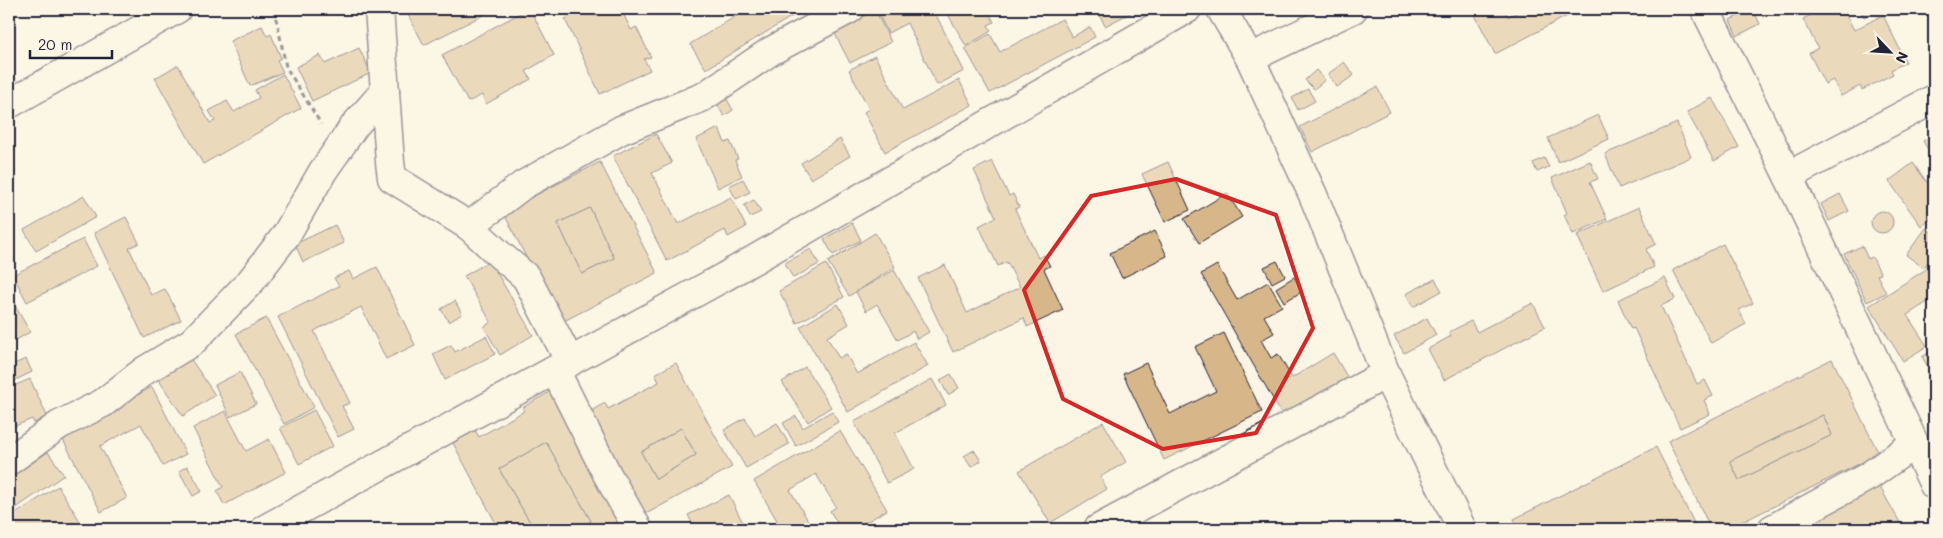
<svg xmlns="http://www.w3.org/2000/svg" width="1943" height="538" viewBox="0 0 1943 538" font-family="Mali,sans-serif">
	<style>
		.building { fill: #d7b78a; stroke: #22223b; fill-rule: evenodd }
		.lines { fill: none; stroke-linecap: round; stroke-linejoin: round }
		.minor-casing { stroke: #22223b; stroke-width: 31 }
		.path { stroke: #22223b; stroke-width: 3; stroke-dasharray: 5 4; stroke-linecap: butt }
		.minor { stroke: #fcf5e5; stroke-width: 28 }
		.marked { fill: none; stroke: #d62828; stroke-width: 4; stroke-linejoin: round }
	</style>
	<rect width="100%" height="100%" fill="#fcf5e5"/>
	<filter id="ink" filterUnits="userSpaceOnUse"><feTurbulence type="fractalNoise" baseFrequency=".02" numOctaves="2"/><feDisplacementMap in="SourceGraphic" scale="10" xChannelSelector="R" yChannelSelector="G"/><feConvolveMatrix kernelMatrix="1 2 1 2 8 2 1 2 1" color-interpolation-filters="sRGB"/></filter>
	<g filter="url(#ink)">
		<g class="building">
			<path d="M405,9H495L424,45Z"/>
			<path d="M528,9H530L554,55L526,71L531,79L486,104L482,95L468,102L442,55Z"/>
			<path d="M585,9H621L631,30L636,27L651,57L644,59L650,70L600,94L565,19Z"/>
			<path d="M748,9H804L706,69L690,44Z"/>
			<path d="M876,9H933L964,71L937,85L907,23L888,33Z"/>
			<path d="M945,9H987L994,22L988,25L991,31L966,46Z"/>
			<path d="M1097,9H1138L1105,26Z"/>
			<path d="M1472,9H1504L1508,17L1523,9H1566L1569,15L1495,54Z"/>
			<path d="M1753,9L1760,24L1737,36L1730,20Z"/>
			<path d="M1759,9H1778L1763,17Z"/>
			<path d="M1823,9H1843L1854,30L1883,15L1906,62L1891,70L1893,74L1862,90L1860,86L1841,96L1833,80L1825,84L1809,53L1818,48L1803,19Z"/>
			<path d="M1860,9H1881L1864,17Z"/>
			<path d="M875,10L891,42L850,63L834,32Z"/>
			<path d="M1062,19L1072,37L1090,27L1095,37L990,93L965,48L990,34L1000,52Z"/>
			<path d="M262,26L267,36L271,34L281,58L277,60L283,72L250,86L230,41Z"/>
			<path d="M359,48L371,73L312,101L296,67L320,55L325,64Z"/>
			<path d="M875,56L903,110L959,80L972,105L885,152L864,112L869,109L849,70Z"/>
			<path d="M1344,62L1354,75L1337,87L1328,74Z"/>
			<path d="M178,65L210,123L215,121L209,111L227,101L234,112L259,98L255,90L283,74L301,108L203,164L155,78Z"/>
			<path d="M1316,70L1325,80L1314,89L1305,80Z"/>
			<path d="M1377,87L1390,112L1312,152L1300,127Z"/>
			<path d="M1308,89L1315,101L1298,110L1292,98Z"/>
			<path d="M725,96L733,110L724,116L715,101Z"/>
			<path d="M1712,98L1739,147L1714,161L1687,112Z"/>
			<path d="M1598,115L1609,139L1558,162L1548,138Z"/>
			<path d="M1677,123L1691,157L1619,188L1605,154Z"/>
			<path d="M719,128L725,143L730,141L738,159L735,160L742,176L718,188L696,139Z"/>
			<path d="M656,134L672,163L652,173L678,224L731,197L746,227L728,237L725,230L667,261L613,156Z"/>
			<path d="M1934,135V160L1923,141Z"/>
			<path d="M840,139L850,156L811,179L801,163Z"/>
			<path d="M1544,158L1549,167L1537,172L1533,163Z"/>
			<path d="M992,161L1009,196L1013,194L1019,207L1015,209L1038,258L1044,255L1050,266L1044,269L1063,310L1027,327L1024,318L953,352L918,278L945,265L967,313L1020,287L1007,262L998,266L979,226L996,217L974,170Z"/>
			<path d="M1590,161L1598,179L1590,182L1607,219L1573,234L1564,215L1567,213L1552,178Z"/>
			<path d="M600,162L657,273L560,323L503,212ZM590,208L614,258L582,274L558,223Z"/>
			<path d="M1168,162L1190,210L1165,222L1142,174Z"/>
			<path d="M1913,163L1934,192V217L1921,226L1889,181Z"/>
			<path d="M743,179L750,192L736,199L729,186Z"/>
			<path d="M1227,193L1242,217L1199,243L1184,219Z"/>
			<path d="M1840,194L1849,211L1829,221L1821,204Z"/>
			<path d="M84,196L96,217L36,251L24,230Z"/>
			<path d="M754,200L761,212L750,217L744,205Z"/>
			<path d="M1639,207L1656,244L1646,249L1654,267L1603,291L1577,235Z"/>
			<path d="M590,208L614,258L582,274L558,223Z"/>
			<circle cx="1882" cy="222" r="11"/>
			<path d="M126,217L139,243L129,248L151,295L165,289L181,320L144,338L94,233Z"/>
			<path d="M852,223L861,240L833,255L824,239Z"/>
			<path d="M335,225L344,243L303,262L295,244Z"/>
			<path d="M1926,228L1934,234V253L1924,268L1906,255Z"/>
			<path d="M1155,231L1167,256L1122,278L1110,253Z"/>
			<path d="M875,233L895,267L849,296L828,262Z"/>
			<path d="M83,239L97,266L27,302L13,275Z"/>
			<path d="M1723,244L1753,303L1739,310L1746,324L1711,343L1673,270Z"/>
			<path d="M1862,246L1868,259L1872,257L1881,274L1877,275L1886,293L1867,302L1844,254Z"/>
			<path d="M811,249L819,264L793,278L785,263Z"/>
			<path d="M490,261L533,335L500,355L484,327L491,322L464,276Z"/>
			<path d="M1277,261L1285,276L1272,283L1264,267Z"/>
			<path d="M826,264L844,297L797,323L779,291Z"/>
			<path d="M1934,264V298L1907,315L1927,346L1903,361L1869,306Z"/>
			<path d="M1217,265L1237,300L1268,282L1282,306L1264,316L1274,333L1261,340L1271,358L1278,354L1292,378L1333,353L1349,380L1284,418L1201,274Z"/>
			<path d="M377,267L415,345L386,359L361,307L314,331L350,403L342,406L354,429L338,437L278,317L339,286L334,278L349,271L353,279Z"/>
			<path d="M894,270L929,332L917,339L913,331L898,340L877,304L866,311L856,292Z"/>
			<path d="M1294,277L1303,291L1284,302L1276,288Z"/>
			<path d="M1665,278L1675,299L1661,306L1697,384L1705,380L1713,396L1704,400L1710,414L1680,428L1634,328L1631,329L1618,300Z"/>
			<path d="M1435,279L1442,291L1413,307L1406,294Z"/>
			<path d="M9,295L30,332L9,344Z"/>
			<path d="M455,301L462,314L449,322L441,309Z"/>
			<path d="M1533,303L1545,327L1444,380L1428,349L1451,336L1449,332L1471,321L1477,332Z"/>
			<path d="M838,304L849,324L827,337L839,358L846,354L857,374L914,342L928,366L848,412L800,327Z"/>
			<path d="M266,318L314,407L284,424L236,334Z"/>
			<path d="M1427,318L1436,335L1404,353L1394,336Z"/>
			<path d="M1224,333L1262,412L1164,460L1123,374L1146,363L1170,414L1216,391L1195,347Z"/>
			<path d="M486,336L495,354L445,380L433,354L451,345L455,352Z"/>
			<path d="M1934,349V377L1922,357Z"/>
			<path d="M190,358L215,395L183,416L158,379Z"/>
			<path d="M26,359L32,372L9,383V366Z"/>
			<path d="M1832,359L1879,454L1728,529H1711L1668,441ZM1823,415L1832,435L1739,480L1730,461Z"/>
			<path d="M676,363L732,467L644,515L589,412L605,403L608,409L659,382L655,374ZM681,428L696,455L656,479L641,452Z"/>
			<path d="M805,367L831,407L808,422L782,382Z"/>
			<path d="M240,372L256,404L230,417L215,385Z"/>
			<path d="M951,374L959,388L948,395L940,380Z"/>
			<path d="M30,379L47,416L34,423L32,419L15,426L9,413V388Z"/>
			<path d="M932,379L946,405L895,433L914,469L887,483L854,422Z"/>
			<path d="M152,387L186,454L163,466L141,424L100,446L127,498L101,512L61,436Z"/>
			<path d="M551,391L625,529H577L591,521L546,442L499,469L534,529H499L453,443L475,430L479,437L524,411L522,408Z"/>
			<path d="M314,410L333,446L299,464L280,428Z"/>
			<path d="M225,411L246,451L269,439L286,472L224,505L217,491L223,487L193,428Z"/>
			<path d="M832,411L838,422L796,446L783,423L796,416L803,428Z"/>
			<path d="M1823,415L1832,435L1739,480L1730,461Z"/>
			<path d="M745,418L755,436L777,423L789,444L746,468L724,430Z"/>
			<path d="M1103,422L1126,462L1100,477L1107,489L1050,523L1019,471Z"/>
			<path d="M681,428L696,455L656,479L641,452Z"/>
			<path d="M840,431L887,510L854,529H841L830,511L836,507L816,474L790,490L813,529H782L754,481Z"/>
			<path d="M546,442L591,521L577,529H534L499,469Z"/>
			<path d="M1656,447L1697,529H1519L1514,519Z"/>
			<path d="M974,450L981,461L971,467L964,456Z"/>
			<path d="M48,452L64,475L9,513V479Z"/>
			<path d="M187,466L202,491L193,496L179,471Z"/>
			<path d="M1877,482L1903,528L1902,529H1788Z"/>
			<path d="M58,486L85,529H9V518Z"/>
			<path d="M729,495L746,529H695L688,515Z"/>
		</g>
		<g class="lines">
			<defs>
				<g id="minor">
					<path d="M379,9L390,162L392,178L469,226L499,254L526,277L570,362"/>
					<path d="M1221,9L1250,58L1313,195L1386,374L1462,529"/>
					<path d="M1705,9L1788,176L1934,485"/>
					<path d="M1250,58L1353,9"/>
					<path d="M9,104L177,9"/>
					<path d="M1788,176L1934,99"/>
					<path d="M469,226L523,185L621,130L703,97L771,51L850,9"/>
					<path d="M555,370L607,474L638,529"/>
					<path d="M9,461L59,425L103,403L144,371L192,342L251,281L286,235L323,171L355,125L385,91"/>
					<path d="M265,529L724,277L1187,9"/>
					<path d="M1098,529L1386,374"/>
					<path d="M1772,529L1869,476L1914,444"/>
				</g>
			</defs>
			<use href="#minor" class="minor-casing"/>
			<path class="path" d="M273,9L278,26L286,67L321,124"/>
			<use href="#minor" class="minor"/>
		</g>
	</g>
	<path d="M0 0H1943V538H0ZM1176,179L1276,215L1313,328L1256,433L1163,449L1063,399L1024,290L1091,196Z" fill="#fcf5e5" fill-opacity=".55" fill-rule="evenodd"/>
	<path class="marked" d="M1176,179L1276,215L1313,328L1256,433L1163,449L1063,399L1024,290L1091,196Z"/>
	<rect width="1943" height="538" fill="none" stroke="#fcf5e5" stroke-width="30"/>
	<rect x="15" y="15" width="1913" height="508" fill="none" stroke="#22223b" stroke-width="2" filter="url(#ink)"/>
	<g transform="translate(1890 52) rotate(115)" stroke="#fcf5e5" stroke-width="4" paint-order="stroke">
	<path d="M0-4L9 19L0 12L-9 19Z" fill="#22223b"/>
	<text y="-8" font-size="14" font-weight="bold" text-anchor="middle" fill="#22223b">N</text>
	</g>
	<path d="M30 50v8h82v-8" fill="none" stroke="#22223b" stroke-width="2.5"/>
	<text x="38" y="50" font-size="15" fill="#22223b" stroke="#fcf5e5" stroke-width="4" paint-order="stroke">20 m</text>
</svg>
